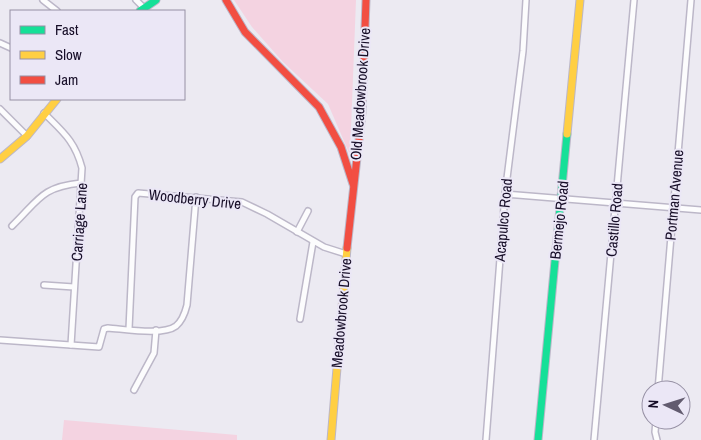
<svg xmlns="http://www.w3.org/2000/svg" width="701" height="440" viewBox="0 0 701 440" font-family="'Archivo Narrow',sans-serif">
	<style>
		.green { fill: #f4d3e1 }
		.lines { fill: none; stroke-linecap: round; stroke-linejoin: round }
		.street-casing { stroke: #bcb7c8; stroke-width: 8 }
		.fast-casing { stroke: #bcb7c8; stroke-width: 9 }
		.slow-casing { stroke: #bcb7c8; stroke-width: 9 }
		.jam-casing { stroke: #bcb7c8; stroke-width: 9 }
		.street { stroke: #fcfcfd; stroke-width: 5 }
		.fast { stroke: #16e098; stroke-width: 7 }
		.slow { stroke: #ffcf43; stroke-width: 7 }
		.jam { stroke: #f24e42; stroke-width: 7 }
		.labels { text-anchor: middle; dominant-baseline: central; stroke-width: 4; stroke-linejoin: round; paint-order: stroke }
		.street-label { font-size: 15px; fill: #170e28; stroke: #ebe7f6 }
	</style>
	<rect width="100%" height="100%" fill="#eceaf2"/>
	<g class="green">
		<path d="M234,0H356L350,155L328,104L283,62L252,27Z"/>
		<path d="M64,420L237,435V440H62Z"/>
	</g>
	<g class="lines">
		<defs>
			<g id="street">
				<path d="M43,0L57,11"/>
				<path d="M136,0L144,8"/>
				<path d="M0,43L11,48"/>
				<path d="M0,109L27,136"/>
				<path d="M44,113C63,132 75,141 82,168L71,345"/>
				<path d="M505,194L701,210"/>
				<path d="M12,226C39,200 41,187 81,183"/>
				<path d="M297,232L308,211"/>
				<path d="M44,285L74,287"/>
				<path d="M300,319L313,242"/>
				<path d="M129,329L135,197L138,193L242,202L267,214L324,247L346,254"/>
				<path d="M0,340L99,347L104,329L108,328C124,329 163,336 176,326C182,321 185,313 187,305L196,197"/>
				<path d="M134,390L154,353L156,330"/>
				<path d="M658,390L691,0"/>
				<path d="M656,420L655,432L657,440"/>
				<path d="M486,440L505,194L523,51L526,0"/>
				<path d="M594,440L634,0"/>
			</g>
			<g id="fast">
				<path d="M140,11L156,0"/>
				<path d="M538,440L567,134"/>
			</g>
			<g id="slow">
				<path d="M567,134L580,0"/>
				<path d="M0,159L27,136L57,99"/>
				<path d="M331,440L347,248"/>
			</g>
			<g id="jam">
				<path d="M226,0L245,32L319,107L341,147L353,184"/>
				<path d="M347,248L362,112L366,0"/>
			</g>
		</defs>
		<use href="#street" class="street-casing"/>
		<use href="#fast" class="fast-casing"/>
		<use href="#slow" class="slow-casing"/>
		<use href="#jam" class="jam-casing"/>
		<use href="#street" class="street"/>
		<use href="#fast" class="fast"/>
		<use href="#slow" class="slow"/>
		<use href="#jam" class="jam"/>
	</g>
	<g class="labels">
		<g class="street-label">
			<text transform="translate(360 94) rotate(-86)">Old Meadowbrook Drive</text>
			<text transform="translate(674 195) rotate(-85)">Portman Avenue</text>
			<text transform="translate(195 199) rotate(6)">Woodberry Drive</text>
			<text transform="translate(503 220) rotate(-85)">Acapulco Road</text>
			<text transform="translate(559 220) rotate(-84)">Bermejo Road</text>
			<text transform="translate(614 220) rotate(-85)">Castillo Road</text>
			<text transform="translate(79 222) rotate(-86)">Carriage Lane</text>
			<text transform="translate(341 313) rotate(-85)">Meadowbrook Drive</text>
		</g>
	</g>
	<rect x="10" y="10" width="175" height="90" fill="#ebe7f6" stroke="#9690a4"/>
	<rect x="20" y="26" width="25" height="8" fill="#16e098" stroke="#9690a4"/>
	<text x="55" y="35" font-size="15" fill="#170e28">Fast</text>
	<rect x="20" y="51" width="25" height="8" fill="#ffcf43" stroke="#9690a4"/>
	<text x="55" y="60" font-size="15" fill="#170e28">Slow</text>
	<rect x="20" y="76" width="25" height="8" fill="#f24e42" stroke="#9690a4"/>
	<text x="55" y="85" font-size="15" fill="#170e28">Jam</text>
	<g transform="translate(666 405) rotate(274)"><circle r="24" fill="#ebe7f6" stroke="#9690a4"/>
	<path d="M0-4L9 19L0 12L-9 19Z" fill="#625b6f"/>
	<text y="-8" font-size="14" font-weight="bold" text-anchor="middle" fill="#170e28">N</text>
	</g>
</svg>
